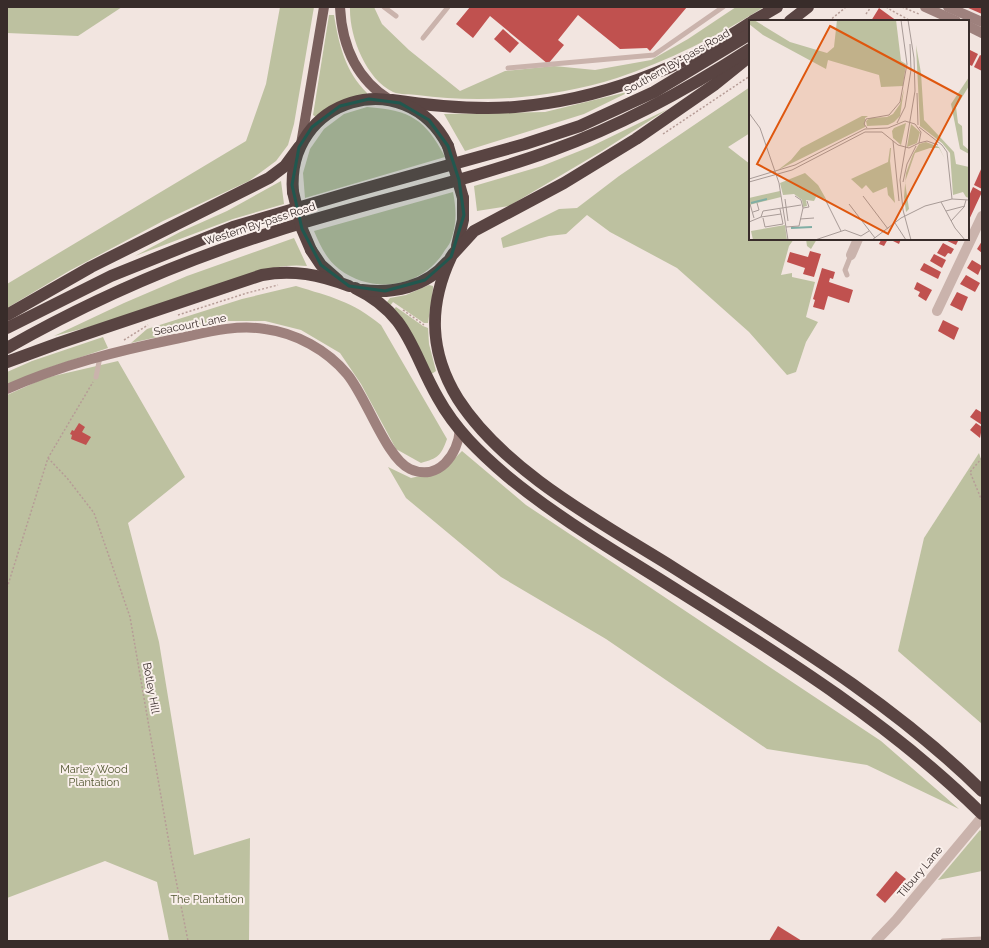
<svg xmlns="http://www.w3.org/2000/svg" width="989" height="948" viewBox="0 0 989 948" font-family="Raleway,sans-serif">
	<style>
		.green { fill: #bdc1a0 }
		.building { fill: #c0514f }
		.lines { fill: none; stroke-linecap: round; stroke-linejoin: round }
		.path { stroke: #b69c96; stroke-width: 1.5; stroke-dasharray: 2 2; stroke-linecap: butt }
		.lane { stroke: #cab3ac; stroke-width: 5 }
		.street { stroke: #cab3ac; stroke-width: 10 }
		.secondary { stroke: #9e817d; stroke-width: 10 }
		.primary { stroke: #795f5c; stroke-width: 10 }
		.highway { stroke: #594442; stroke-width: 12 }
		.highway-bridge { stroke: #594442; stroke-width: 12 }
		.marked { fill: #21584f; fill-opacity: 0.2; stroke: #21584f; stroke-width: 3; stroke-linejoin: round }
		.labels { text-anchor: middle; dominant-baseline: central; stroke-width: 4; stroke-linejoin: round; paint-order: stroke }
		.street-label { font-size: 11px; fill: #382c2a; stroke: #faf0ec }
		.park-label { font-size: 11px; fill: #50552f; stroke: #faf0ec }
		.inset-river { fill: none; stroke: #80aea5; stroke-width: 2 }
		.inset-road { fill: none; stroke: #a89b97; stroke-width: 1 }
		.view { fill: #df570e; fill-opacity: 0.15; stroke: #df570e; stroke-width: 2 }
		.inset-edge { fill: none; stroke: #382c2a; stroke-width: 2 }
	</style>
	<rect width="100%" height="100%" fill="#f2e5e0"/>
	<g class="green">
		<path d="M7,7H122L78,36L7,33Z"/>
		<path d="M280,7H314L294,124L288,145L276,161L249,181L163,221L69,271L7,308V284L246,141L266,84Z"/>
		<path d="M350,7H374L382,24L409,50L460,91L505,71L554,66L595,70L651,60L688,39L736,7H764C718,36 668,61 617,78C554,98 483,104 417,95C410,94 400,95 393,92C366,79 349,36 350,7Z"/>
		<path d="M329,15H334C339,45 345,71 367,93V96L327,109L316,117L313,115Z"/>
		<path d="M750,87V133L728,147L750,164V239H794L789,246L781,275L792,273V277L815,282L806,317L818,322L806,342L796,372L787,375L749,332L677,268L610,232L587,215L566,234L549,236L503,248L501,238L559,209L577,208L619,176Z"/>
		<path d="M631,91L584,114L465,151L444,114L545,112Z"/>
		<path d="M367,107C410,110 425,119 445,157L305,198L303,173L310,149L324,129L344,114Z"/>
		<path d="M668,109L602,151L509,206L477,211L474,186L542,166L592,146Z"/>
		<path d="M281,181L284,204L233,219L135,256L180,232L227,211Z"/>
		<path d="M453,192C456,208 457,221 452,237C451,242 448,246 445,250C423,288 373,295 339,269C326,259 320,245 314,231Z"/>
		<path d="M294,238L307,266C271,262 235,280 202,291C153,307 104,324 54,336L124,303L187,276Z"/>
		<path d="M806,239H817L811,249L807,246Z"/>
		<path d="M429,285L433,286V289L428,323H424L393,302L390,306L387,302L390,298L406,295Z"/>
		<path d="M296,286C331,297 352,301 381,325L447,439C441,456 438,458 421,463L396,449L361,384L340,353L301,330L265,321H228L131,343L147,329L242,299Z"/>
		<path d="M396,307L423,326L428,328L429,344L436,371L430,375L393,310Z"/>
		<path d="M103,337L108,348L45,369L7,386V372L32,361Z"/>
		<path d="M118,361L185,477L128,523L159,642L194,855L250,838L249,941H169L157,882L105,861L7,898V395L45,378Z"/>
		<path d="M462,451L526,505L881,741L959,809L867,765L767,749L606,639L501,577L406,498L388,467L411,478L442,471Z"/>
		<path d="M979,453L982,462V724L898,651L924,538Z"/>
		<path d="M980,830L982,832V871L938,880Z"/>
	</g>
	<g class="building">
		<path d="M470,7H687L650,51L647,48L620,49L578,15L558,40L564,45L548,64L490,16L473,38L456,24Z"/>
		<path d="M966,7H982V14Z"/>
		<path d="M879,8L890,16L897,21H871Z"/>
		<path d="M503,29L519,43L510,53L494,39Z"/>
		<path d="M968,49L978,54L972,66L968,64Z"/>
		<path d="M980,55L982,56V71L974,67Z"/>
		<path d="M982,167V189L974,185Z"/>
		<path d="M973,187L982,192L968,222V198Z"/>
		<path d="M878,239H888L884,246L879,244L881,240Z"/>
		<path d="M892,239H901L899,244L891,240Z"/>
		<path d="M943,239H959L956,245Z"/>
		<path d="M982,241V253L977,249Z"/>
		<path d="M943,243L954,249L951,254L948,253L945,257L937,253Z"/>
		<path d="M810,251L821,254L814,277L803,274L805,268L787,262L790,252L808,257Z"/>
		<path d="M934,254L946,260L942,268L930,261Z"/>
		<path d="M972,260L982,266L978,275L967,268Z"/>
		<path d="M924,263L941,272L938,279L920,270Z"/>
		<path d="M822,268L835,272L833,279L830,278L829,282L853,290L849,303L828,296L824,310L813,307L815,300L813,299Z"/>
		<path d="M966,275L980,283L975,292L960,284Z"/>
		<path d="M917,282L932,290L926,301L918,296L920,292L914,289Z"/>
		<path d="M957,292L968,297L962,311L950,305Z"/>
		<path d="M943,320L959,328L954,340L938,331Z"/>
		<path d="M976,409L981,412L982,410V425L970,417Z"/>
		<path d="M79,423L85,427L82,432L91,437L86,445L71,439L72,435L70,434L72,430L74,431Z"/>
		<path d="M976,423L982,427L980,438L970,430Z"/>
		<path d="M896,871L906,879L885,903L876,895Z"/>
		<path d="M778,926L802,941H769Z"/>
	</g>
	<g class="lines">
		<g class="path">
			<path d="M886,7C895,13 903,16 910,21"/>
			<path d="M902,7L919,14"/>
			<path d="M866,14L871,7"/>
			<path d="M829,21L846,7"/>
			<path d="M663,134L750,76"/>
			<path d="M403,310L424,325"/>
			<path d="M178,315L247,293L278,285"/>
			<path d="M124,340L148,325"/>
			<path d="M48,458L67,478L94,513L130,617L172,860L188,941"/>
			<path d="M982,458L970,472L982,501"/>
			<path d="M7,588L48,458L93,382"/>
		</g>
		<g class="lane">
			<path d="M384,7L396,16"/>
			<path d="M423,38L448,7"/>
			<path d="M508,68L654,55L723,7"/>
			<path d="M847,275L845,270L851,255"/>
			<path d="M96,377L100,357"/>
			<path d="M943,941L982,939"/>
		</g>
		<g class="street">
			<path d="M851,255L858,239"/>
			<path d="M937,311L982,216"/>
			<path d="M876,941L896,920L982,817"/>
		</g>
		<g class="secondary">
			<path d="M925,7L956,21"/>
			<path d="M948,7L982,22"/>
			<path d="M968,26L982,33"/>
			<path d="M7,389C61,365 117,351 175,339C204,333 235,324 265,329C296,333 327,350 347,374C367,398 386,458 410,469C439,482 458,454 460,429"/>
		</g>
		<g class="primary">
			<path d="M340,7C342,46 356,79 390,100"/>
			<path d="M301,144L324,7"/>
		</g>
		<g class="highway">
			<path d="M753,21L777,7"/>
			<path d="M790,21L808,7"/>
			<path d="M392,100C433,106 474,110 515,107C599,100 681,69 750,23"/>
			<path d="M293,192C285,99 405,62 448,146"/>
			<path d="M457,246L463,220V198"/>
			<path d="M311,250L321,265L338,280"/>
			<path d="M453,254L474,231L564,183L636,139L714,85L750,56"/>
			<path d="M451,257C428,306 429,352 458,399C505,472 602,523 674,568C781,636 891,701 982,791"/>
			<path d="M355,288C409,314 411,351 438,398C455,429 480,453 507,476C560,520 622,555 680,592C787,659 892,725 982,814"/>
			<path d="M362,290C393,294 426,287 447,262"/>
			<path d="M7,315L91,267L269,178L285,166L299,147"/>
			<path d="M7,328L111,276L233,227L352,192L525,144L580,126L654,92L750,34"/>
			<path d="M7,348C91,300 182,261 273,232C366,202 462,183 553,150C623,125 688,89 750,49"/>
			<path d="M7,362L59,343L262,275C293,269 320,275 349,286"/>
		</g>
		<g class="highway-bridge">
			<path d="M448,146L463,198"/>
			<path d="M293,192L302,229L311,250"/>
		</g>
	</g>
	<path class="marked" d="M369,99L400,103L429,120L448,146L459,180L464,215L451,257L425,280L385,291L349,286L321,265L302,229L292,185L299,147L312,127L340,106Z"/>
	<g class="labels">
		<g class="street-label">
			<text transform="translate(677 62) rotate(-30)">Southern By-pass Road</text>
			<text transform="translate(260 224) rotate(-18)">Western By-pass Road</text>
			<text transform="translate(190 325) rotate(-11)">Seacourt Lane</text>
			<text transform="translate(151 688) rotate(80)">Botley Hill</text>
			<text transform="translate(920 872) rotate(-50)">Tilbury Lane</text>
		</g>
		<g class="park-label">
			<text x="94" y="769">Marley Wood<tspan x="94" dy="13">Plantation</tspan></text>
			<text x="207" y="899">The Plantation</text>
		</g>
	</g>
	<g transform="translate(749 20)">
		<rect width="220" height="220" fill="#f2e5e0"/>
		<path d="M0,0H5L41,22L78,33L85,27L88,0H147L152,41L157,44L154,66L132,67L130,55L79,40L77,49L14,15L0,4ZM167,25L172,53L175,100L205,132L207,144L220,147V178L217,177L214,172L204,175L201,133L193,123L171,106ZM220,57V66L207,87L209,103L213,106L214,125L220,130V134L211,129L202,84ZM155,69L151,96L145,102L139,105L118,106L117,101L121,98L138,97L144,94L151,84ZM113,96H119L116,98V107L29,150L42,140L52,128ZM157,103L152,125L144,118L143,111L145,108ZM162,104L171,112L168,123L158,127ZM177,122L190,127L196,139L190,128H181L166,133L156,162L160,189L157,192L155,177L157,153L164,134L170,124ZM141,128H142L141,141L146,183L139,175L138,167L124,173L117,165L113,169L102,159L139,142ZM56,153L69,165L77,179L67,177L65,181L57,180L58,186L54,187L53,180L45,174L34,175L31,163ZM31,171L32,177L0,185V178ZM36,205L38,220H4L2,211Z" fill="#bdc1a0"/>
		<path class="inset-river" d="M2,183L18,179M42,208L63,207"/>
		<path class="inset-road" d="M159,0L165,38L166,71L151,160L154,190L162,220M168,73L169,105M0,93L11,108L30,163L39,220M148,103L156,87L162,50L161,24M170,107L193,125L198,132L203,179M118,108L115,104L117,99L140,95L151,82L158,44L152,0M144,121L150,181M170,123L178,121L189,125M0,159L46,145L116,109L139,108L156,101L166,104L172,112L170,123L160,128L149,125L133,112H116L43,150L0,162M154,162L158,144L167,126M46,176L52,180L54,188L60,187L58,181M114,176L139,209M36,179L39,201M76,179L92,211M192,182L206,208L216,220M1,184L5,198M100,184L126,218M31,189L32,194L12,197L14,191L52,185M197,191L216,186M4,192L10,190L8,183M14,198L16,207L34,204L32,194M51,199L65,198M202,201L215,187L217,180M0,202L12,197M146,203L157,220M37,207L50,206L54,188M66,220L96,210L112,216L120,211M123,220L152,198L176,186L203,179L220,180"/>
		<path class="view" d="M81,6L212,76L139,214L8,144Z"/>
		<rect width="220" height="220" class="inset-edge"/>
	</g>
	<rect width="989" height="948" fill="none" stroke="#382c2a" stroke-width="16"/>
</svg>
